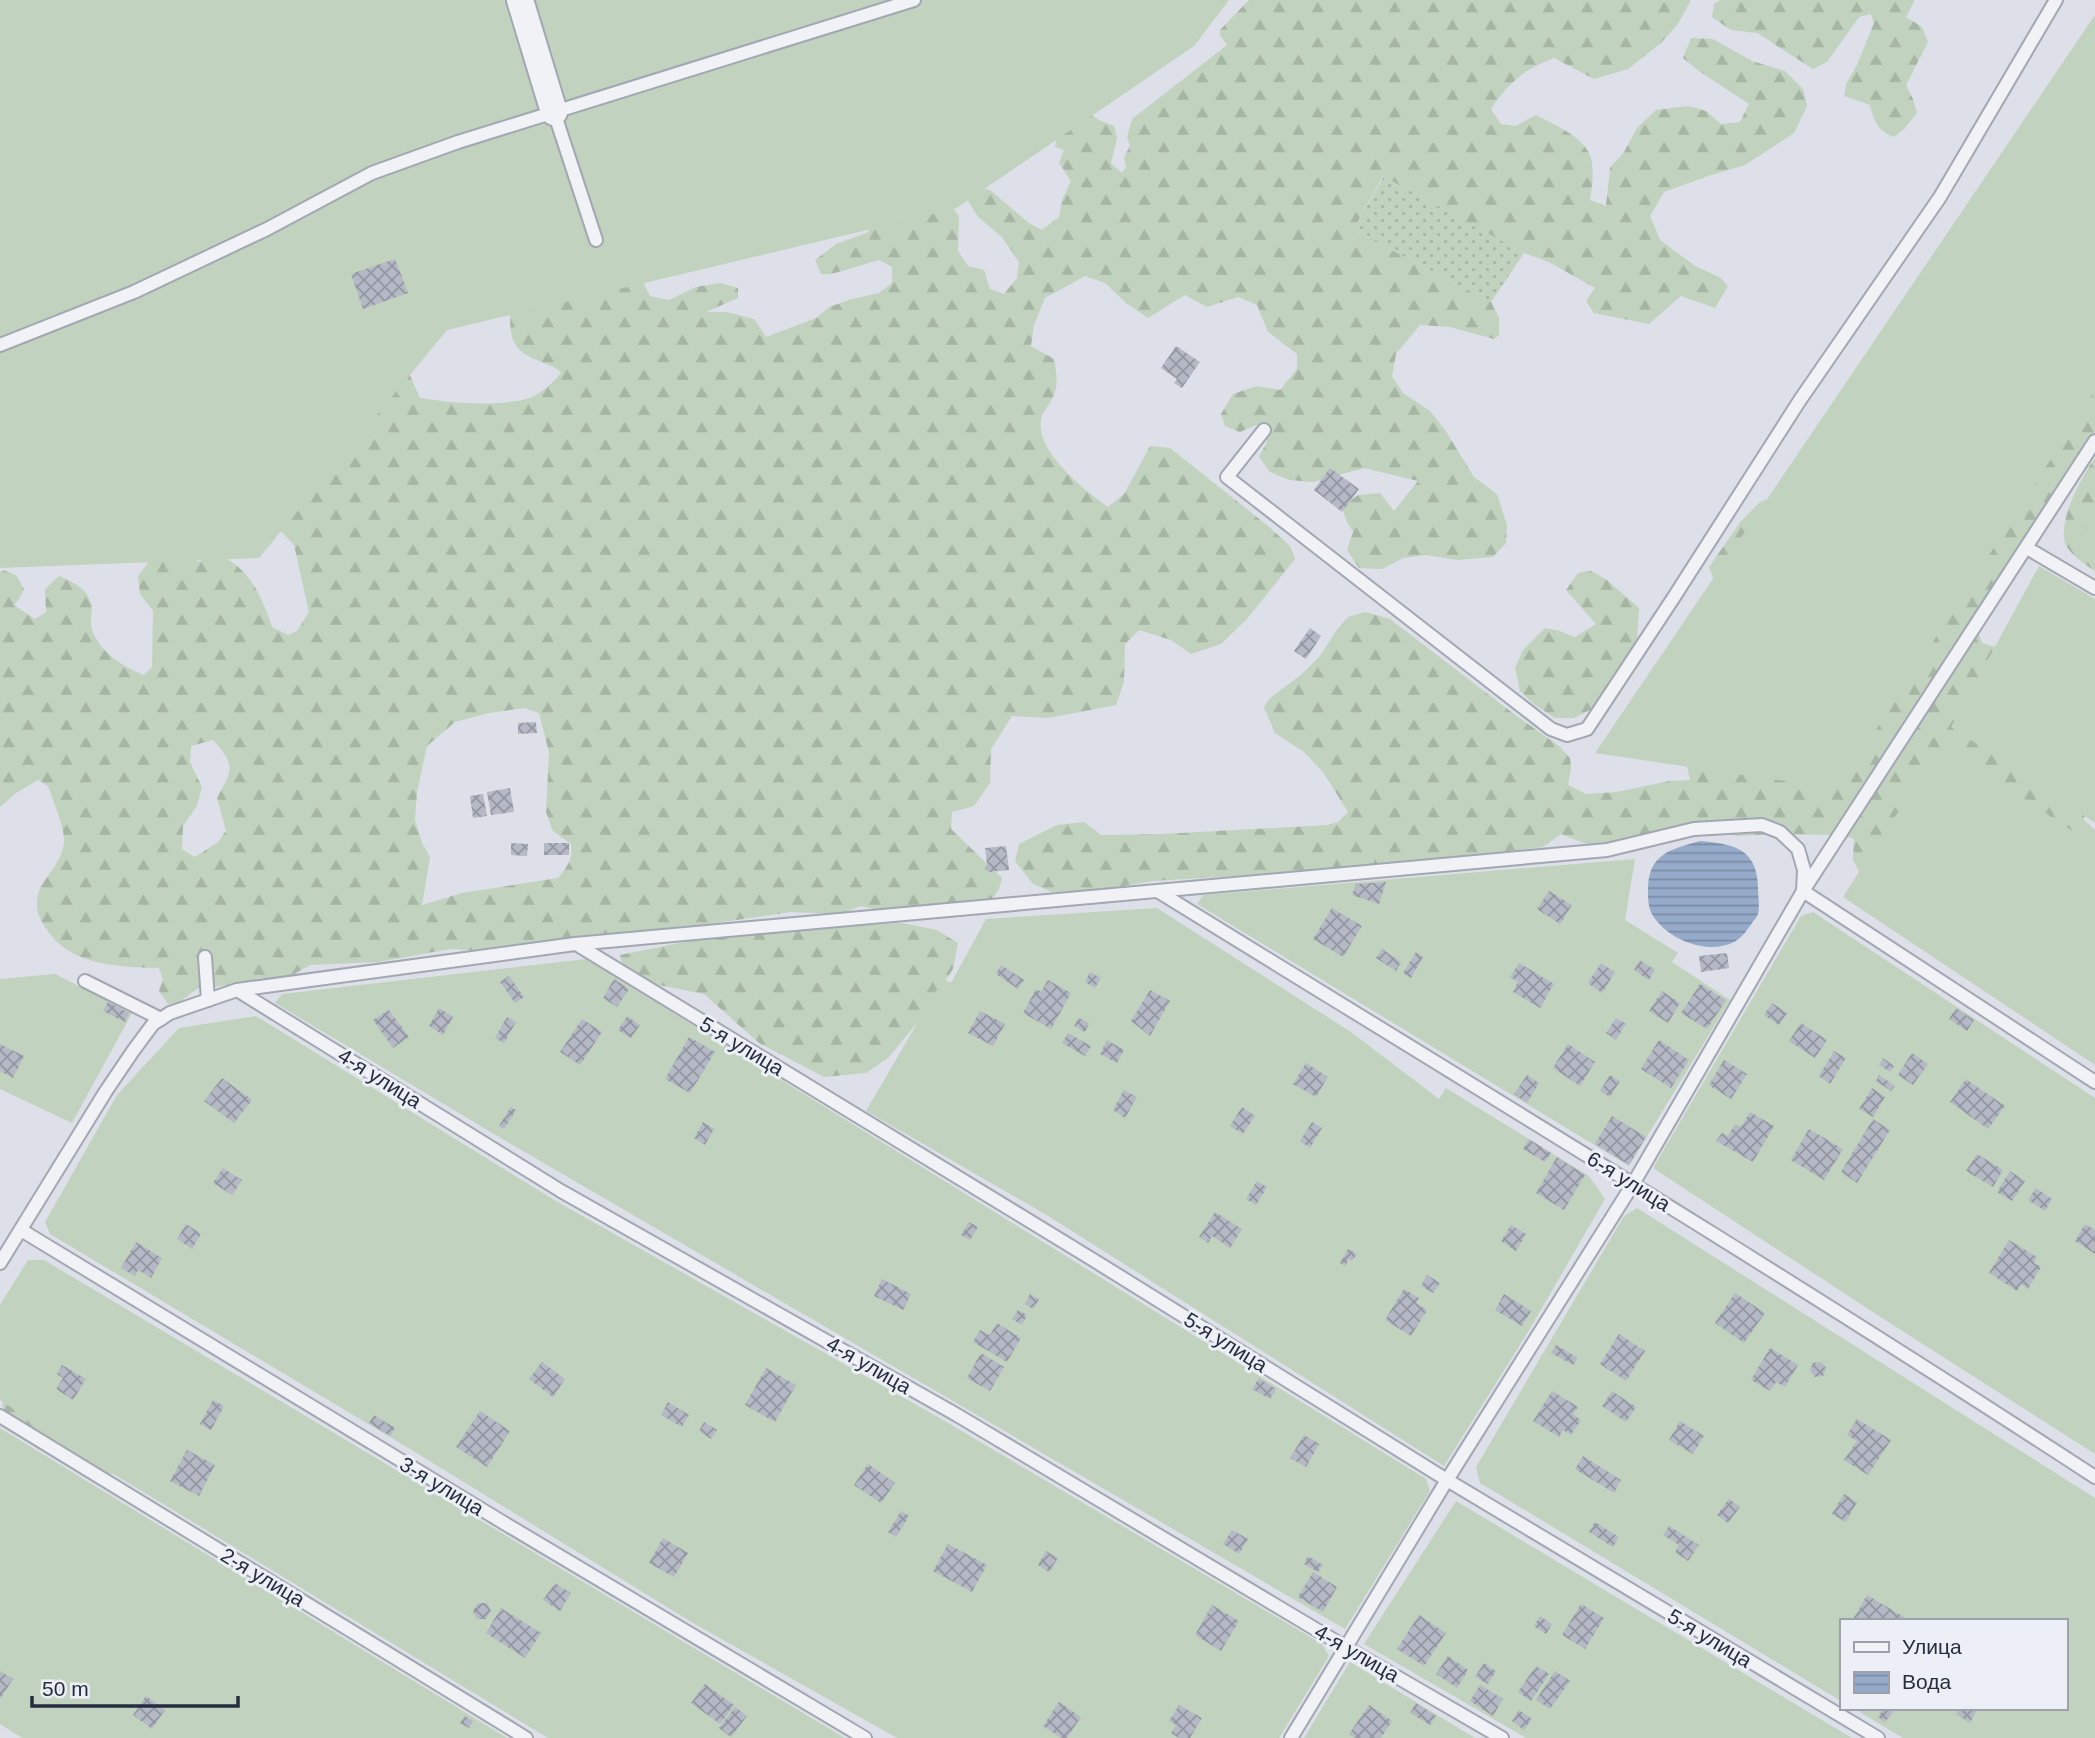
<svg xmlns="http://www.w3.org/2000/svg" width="2095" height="1738" viewBox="0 0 2095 1738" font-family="Helvetica,sans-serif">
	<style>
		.grass { fill: url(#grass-dots) }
		.forest { fill: url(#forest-firs); fill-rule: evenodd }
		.garden { fill: #c1d2be }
		.water { fill: url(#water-rules) }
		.building { fill: url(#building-cross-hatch) }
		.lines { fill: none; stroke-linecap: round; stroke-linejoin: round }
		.lane-casing { stroke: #a2a7b2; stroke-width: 16 }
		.street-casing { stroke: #a2a7b2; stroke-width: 30 }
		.lane { stroke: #f0f2f6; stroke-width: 12 }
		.street { stroke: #f0f2f6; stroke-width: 26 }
		.labels { text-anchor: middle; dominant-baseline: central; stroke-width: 6; stroke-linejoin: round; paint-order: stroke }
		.street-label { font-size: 21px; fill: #262d3f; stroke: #eceff5 }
	</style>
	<defs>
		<pattern id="grass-dots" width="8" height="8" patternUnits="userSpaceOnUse" patternTransform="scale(1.75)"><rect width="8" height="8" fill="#c1d2be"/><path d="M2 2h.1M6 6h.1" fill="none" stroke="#a6b5a4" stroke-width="1.8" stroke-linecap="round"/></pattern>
		<pattern id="forest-firs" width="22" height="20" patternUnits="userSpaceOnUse" patternTransform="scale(1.75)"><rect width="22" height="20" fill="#c1d2be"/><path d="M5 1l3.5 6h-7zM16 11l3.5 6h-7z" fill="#a6b5a4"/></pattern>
		<pattern id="water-rules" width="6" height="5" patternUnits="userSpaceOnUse" patternTransform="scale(1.75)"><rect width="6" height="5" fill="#96abca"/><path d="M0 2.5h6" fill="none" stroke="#7a8ca5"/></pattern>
		<pattern id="building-cross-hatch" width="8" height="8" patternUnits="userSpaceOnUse" patternTransform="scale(1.75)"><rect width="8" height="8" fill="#b4b9c5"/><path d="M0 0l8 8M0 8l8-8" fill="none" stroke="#9297a1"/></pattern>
	</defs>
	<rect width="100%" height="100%" fill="#dde0e8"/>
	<path class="grass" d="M1384,176L1524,253L1491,302L1353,230Z"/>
	<g class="forest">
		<path d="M1249,0H1691L1678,24L1661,43L1628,69L1594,79L1554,58C1523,70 1509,82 1491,109L1501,124L1516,126L1536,115C1553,124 1582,136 1590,155C1595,168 1592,186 1590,200L1606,206L1610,168L1624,152L1637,128L1656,110L1688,106L1706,111L1721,124L1740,122L1749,104L1699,71L1683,58L1691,38L1713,39L1752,61L1785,71L1803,89L1807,106L1794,133L1745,165L1711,175L1664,192L1650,216L1660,240L1695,266L1721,278L1728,286L1715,308L1681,296L1649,324L1594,313L1586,301L1595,288L1549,262L1524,253L1383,176L1353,230L1491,302L1499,318V335L1494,339L1450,327L1420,325L1396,354L1392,376L1403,393L1430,411L1445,430L1474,477L1497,494L1507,525L1506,543L1493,557L1457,560L1426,555L1403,558L1382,569L1359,568L1347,550L1353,532L1347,522L1342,507L1358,495L1380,493L1394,511L1418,481L1364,468L1313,482L1289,480L1270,472L1259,457L1267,442V428L1256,425L1240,432L1225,426L1221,414L1233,394L1257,386L1280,390L1297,369V354L1268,332L1257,305L1238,297L1207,307L1185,295L1148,318L1126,303L1105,283L1085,276L1045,298L1034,325L1031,346L1054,359C1057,374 1059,388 1051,401C1048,406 1044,411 1042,415C1031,449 1084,490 1108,507L1124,494L1150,446L1170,448L1268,526L1290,546L1295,559L1247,619L1221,644L1191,654L1171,640L1139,630L1125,644L1124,682L1116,705L1048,718L1012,716L991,749L990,783L974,806L952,812L951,829L1002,878L999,889L990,902L892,913L861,906L841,914L791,912L674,929L486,951L450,949L378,962L310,965L284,980L259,978L243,984L198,988L178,1003L168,1004L159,991L163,979L159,968C119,967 71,966 47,930C39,918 35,910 38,895C41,878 65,863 64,838C63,823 53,801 48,786L38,780L16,793L0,807V572L3,570L16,575L24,589L19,599L14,605L35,619L46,612L45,589L59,576C72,582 86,587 91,603C93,610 90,618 91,625C94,648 124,668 144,675L152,667L153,611L140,594L138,576L151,559L186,548L198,562L216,554C248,565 262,596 272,627L288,635L297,631L309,612L294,545L281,531L408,371L420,398C451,403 495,407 526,399C539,396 553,383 561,373C554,365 547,365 537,360C509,349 509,333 511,306L633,272L644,284L650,296L669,300L696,287L720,283L738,288V298L706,312H727L754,319L766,337L816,318L829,307L852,299L879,293L892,283V267L879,260C865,263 831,277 821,274L815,260L836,244L869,232L866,219L950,205L959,216L958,251L968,266L984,270L990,289L1004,294L1017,278L1019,262L1002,237L978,217L965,196L976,188L990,190L1029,223L1042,230L1059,217L1062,200L1071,181L1059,163L1064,150L1055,147L1060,122L1079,107L1101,121L1114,126L1117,138L1111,163L1122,173L1126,167L1124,157L1130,146L1127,137L1132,119L1227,45L1220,35V30ZM524,708L539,713L549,752L546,812L553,831L571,844C573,859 568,866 558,878L462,893L422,905L430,857L422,843L415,820L417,792L427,746L455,722L489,713ZM213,740C237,766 232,770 217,798L226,831L218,842L195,857L182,849L183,826L197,806L202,787L190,762L191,746Z"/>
		<path d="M1720,0H1915L1906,17L1922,27L1928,42L1906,85L1913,99L1917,113L1904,129L1894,137C1877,131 1874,120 1870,105L1844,96L1846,84L1857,65L1874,23L1871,14L1859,17L1827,62L1813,69L1757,33L1731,30L1712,17L1714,4Z"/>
		<path d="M2095,389V432L2050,504L2030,555L2010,576L1974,621L1982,643L2005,650L2089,796L2084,820L2095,830V1049L1872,897L1853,860L1854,839L1842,835L1780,834L1737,836L1702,827L1676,826L1658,842L1638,848L1584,843L1561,834L1543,847L1353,869L1153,881L1094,891L1052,892L1033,884L1015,861L1019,844L1057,825L1084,822L1101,835L1163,834L1327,825L1338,822L1348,812L1323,772L1304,752L1275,733L1264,707L1270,698L1302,674L1320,656L1336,631L1348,617L1365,612L1390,619L1514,714L1559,746L1570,758L1571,768L1568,785L1586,794L1617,792L1669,781L1690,780L1685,758L1717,589L1709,567L1741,521L1760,502Z"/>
		<path d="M2095,458V571C2087,566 2070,554 2066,545C2056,523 2082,476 2095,458Z"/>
		<path d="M1591,571L1607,580L1639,608L1637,642L1596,707L1574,718H1555L1534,704L1520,691L1515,668L1523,650L1545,628L1560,631L1575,637L1596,624L1566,590L1578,573Z"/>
		<path d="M902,923L937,930L958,943L953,969L923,1016L888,1058L866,1073L824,1077L759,1043L704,994L639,981L624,970L620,955L725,934Z"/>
		<path d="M7,1391L118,1471L109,1475L88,1466L7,1417L2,1405Z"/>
	</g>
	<g class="garden">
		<path d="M0,0H1229L1194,46L955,209L447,330L259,558L0,568Z"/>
		<path d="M2095,15V391L1838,789L1595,753Z"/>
		<path d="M2095,517V556L2076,544Z"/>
		<path d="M2039,566L2095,599V823L1951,727Z"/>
		<path d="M1942,744L2095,846V1065L1843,897Z"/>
		<path d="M1635,859L1625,920L1678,953L1672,962L1730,1000L1629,1166L1197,904L1203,895Z"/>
		<path d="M1157,908L1351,1032L1439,1099L1446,1088L1589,1176L1605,1199L1528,1332L1444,1466L1045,1214L866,1111L943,979L951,983L986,919Z"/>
		<path d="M1813,912L2095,1098V1454L1882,1318L1653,1168L1801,916Z"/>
		<path d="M586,959L1426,1479L1430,1491L1345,1629L504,1140L275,1003L282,994Z"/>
		<path d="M55,974L132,1013L72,1123L0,1089V979Z"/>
		<path d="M256,1016L556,1201L943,1420L1322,1644L1329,1656L1279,1738H897L693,1623L410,1449L50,1234L45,1222L117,1095L179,1028Z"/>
		<path d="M1637,1208L2095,1498V1738H1903L1853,1708H2065V1621H1841V1701L1480,1483L1476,1467L1624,1216Z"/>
		<path d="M28,1260H44L845,1738H548L71,1448L0,1400V1305Z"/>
		<path d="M0,1428L507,1738H22L0,1724Z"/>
		<path d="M1456,1501L1852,1738H1526L1364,1644Z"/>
		<path d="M1350,1662L1475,1738H1304Z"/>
	</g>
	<path class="water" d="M1700,841C1733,844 1757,848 1758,887C1758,895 1760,907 1758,914C1757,917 1754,920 1752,923C1747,930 1742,938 1734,942C1709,955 1672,941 1656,920C1648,911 1648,901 1648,890C1648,854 1671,849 1700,841Z"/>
	<g class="building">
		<path d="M395,259L408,293L363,309L351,274Z"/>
		<path d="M1176,346L1200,362L1182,388L1174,383L1177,379L1161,368Z"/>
		<path d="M1330,468L1359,489L1342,512L1314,490Z"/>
		<path d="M1310,628L1321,636L1306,659L1294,651Z"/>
		<path d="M536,722L537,733L518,734V723Z"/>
		<path d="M510,788L514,812L491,815L487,792Z"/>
		<path d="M483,794L487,816L473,818L470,796Z"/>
		<path d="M511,843L528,844L527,856L511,855Z"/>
		<rect x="544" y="843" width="25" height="12"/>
		<path d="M1006,846L1009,870L988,872L985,848Z"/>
		<path d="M1386,882L1379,904L1352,895L1356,884Z"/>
		<path d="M1549,891L1572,905L1560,924L1537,909Z"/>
		<path d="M1332,908L1362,926L1343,957L1313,939Z"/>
		<path d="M1382,949L1401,962L1396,971L1376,958Z"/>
		<path d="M1416,952L1423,957L1411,978L1403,973Z"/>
		<path d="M1727,953L1729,968L1701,972L1699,956Z"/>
		<path d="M1640,960L1655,970L1649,980L1634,970Z"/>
		<path d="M1519,963L1554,984L1540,1008L1513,992L1518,982L1510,977Z"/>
		<path d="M1601,963L1615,972L1602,993L1588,983Z"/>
		<path d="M1001,965L1024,980L1018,989L996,974Z"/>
		<path d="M1090,972L1101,978L1095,988L1085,982Z"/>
		<path d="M509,976L524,997L515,1003L500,982Z"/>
		<path d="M614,979L629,989L617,1007L603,998Z"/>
		<path d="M1048,980L1071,993L1051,1029L1023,1013L1036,989L1041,992Z"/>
		<path d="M1700,984L1726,1000L1707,1029L1681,1013Z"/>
		<path d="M1150,990L1170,1001L1150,1036L1131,1021Z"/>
		<path d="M1662,991L1680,1003L1668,1023L1649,1011Z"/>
		<path d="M108,1002L129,1013L125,1022L103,1011Z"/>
		<path d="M1772,1003L1787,1013L1779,1025L1764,1015Z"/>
		<path d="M439,1008L453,1017L443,1035L429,1026Z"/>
		<path d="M1956,1008L1974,1020L1967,1031L1949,1019Z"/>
		<path d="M389,1010L409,1037L393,1048L373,1020Z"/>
		<path d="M980,1011L1005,1024L993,1046L968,1033Z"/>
		<path d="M627,1016L640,1025L631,1038L618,1030Z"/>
		<path d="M507,1017L516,1022L504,1043L495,1038Z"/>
		<path d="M1079,1018L1089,1023L1085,1032L1074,1026Z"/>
		<path d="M1616,1018L1626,1024L1616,1040L1606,1033Z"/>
		<path d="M582,1019L602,1032L580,1065L560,1052Z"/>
		<path d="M1801,1023L1827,1040L1815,1058L1789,1041Z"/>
		<path d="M1068,1033L1091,1046L1085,1056L1062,1043Z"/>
		<path d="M689,1037L715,1052L690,1093L665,1079Z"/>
		<path d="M1107,1040L1124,1050L1117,1063L1100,1054Z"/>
		<path d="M1659,1040L1689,1060L1671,1088L1641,1069Z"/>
		<path d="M0,1044L24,1056L13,1078L0,1071Z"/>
		<path d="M1568,1044L1595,1062L1580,1086L1553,1068Z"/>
		<path d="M1834,1051L1846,1058L1830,1084L1819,1076Z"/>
		<path d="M1912,1053L1928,1064L1913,1085L1898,1075Z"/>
		<path d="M1883,1058L1894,1066L1890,1072L1879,1065Z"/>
		<path d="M1724,1060L1747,1074L1731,1099L1709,1085Z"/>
		<path d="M1306,1063L1328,1077L1316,1097L1293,1084Z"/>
		<path d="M1527,1075L1539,1083L1527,1103L1514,1094Z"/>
		<path d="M1610,1075L1620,1081L1610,1097L1600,1091Z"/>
		<path d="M1879,1075L1895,1086L1891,1091L1876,1081Z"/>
		<path d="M222,1078L252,1100L234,1123L204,1101Z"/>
		<path d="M1966,1079L2005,1106L1988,1129L1950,1102Z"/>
		<path d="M1872,1088L1885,1097L1873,1117L1859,1109Z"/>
		<path d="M1124,1090L1137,1097L1125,1118L1113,1110Z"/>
		<path d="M511,1107L516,1110L504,1129L499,1126Z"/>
		<path d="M1242,1107L1255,1116L1243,1134L1230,1126Z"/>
		<path d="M1750,1112L1774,1126L1753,1162L1716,1141L1722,1133L1728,1136L1735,1124L1741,1127Z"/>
		<path d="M1612,1116L1646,1137L1629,1165L1595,1144Z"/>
		<path d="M1873,1119L1890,1130L1857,1183L1841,1172Z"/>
		<path d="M703,1122L714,1129L705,1145L694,1138Z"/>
		<path d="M1312,1122L1322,1128L1310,1148L1300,1141Z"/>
		<path d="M1809,1129L1843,1149L1824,1180L1791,1160Z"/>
		<path d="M1529,1139L1551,1153L1545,1162L1523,1149Z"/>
		<path d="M1977,1154L2003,1170L1993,1187L1966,1171Z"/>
		<path d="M1557,1157L1585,1175L1564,1210L1536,1193Z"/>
		<path d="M223,1168L242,1180L232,1195L213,1183Z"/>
		<path d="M2010,1171L2025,1181L2012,1201L1997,1192Z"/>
		<path d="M1257,1181L1267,1187L1256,1205L1246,1199Z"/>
		<path d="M2036,1188L2052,1199L2045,1211L2028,1200Z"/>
		<path d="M1215,1212L1242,1229L1230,1248L1212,1236L1208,1243L1199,1237Z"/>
		<path d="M969,1222L978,1227L970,1240L961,1235Z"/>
		<path d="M186,1224L201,1234L192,1249L177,1239Z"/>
		<path d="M2085,1224L2095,1230V1254L2075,1241Z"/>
		<path d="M1511,1225L1526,1234L1516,1251L1501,1241Z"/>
		<path d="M2009,1240L2037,1257L2034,1263L2041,1267L2028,1289L2021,1284L2017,1291L1989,1273Z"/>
		<path d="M136,1242L162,1258L151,1278L138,1270L135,1276L121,1268Z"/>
		<path d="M1348,1249L1357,1254L1352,1261L1349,1259L1345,1266L1340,1263Z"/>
		<path d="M1427,1275L1440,1283L1433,1293L1421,1286Z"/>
		<path d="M882,1279L911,1294L903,1310L874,1296Z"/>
		<path d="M1404,1289L1419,1298L1416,1303L1427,1310L1411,1336L1385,1320Z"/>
		<path d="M1735,1293L1765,1313L1744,1343L1715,1323Z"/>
		<path d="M1030,1294L1039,1299L1033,1309L1025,1304Z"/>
		<path d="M1504,1294L1531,1311L1522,1326L1495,1310Z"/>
		<path d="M1018,1310L1027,1315L1022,1325L1012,1319Z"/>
		<path d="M997,1323L1021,1338L1007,1362L973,1342L980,1330L990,1335Z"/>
		<path d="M1619,1334L1645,1351L1626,1381L1600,1364Z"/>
		<path d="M1556,1345L1578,1358L1573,1365L1551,1353Z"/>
		<path d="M1770,1348L1798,1365L1785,1387L1776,1382L1770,1391L1751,1380Z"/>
		<path d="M981,1353L1004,1367L990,1391L967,1378Z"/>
		<path d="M542,1362L565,1379L553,1397L529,1379Z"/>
		<path d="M1821,1362L1826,1368L1823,1376L1815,1377L1810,1371L1813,1363Z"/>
		<path d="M62,1365L86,1379L73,1400L56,1389L63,1378L57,1374Z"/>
		<path d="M766,1368L796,1385L775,1422L745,1405Z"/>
		<path d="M1259,1378L1276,1389L1270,1399L1252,1389Z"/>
		<path d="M1552,1391L1578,1407L1573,1414L1581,1420L1571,1435L1563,1430L1559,1437L1533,1421Z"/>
		<path d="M1612,1391L1636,1407L1626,1422L1602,1406Z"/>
		<path d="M213,1400L224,1406L211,1430L200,1424Z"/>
		<path d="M668,1402L689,1415L682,1427L661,1415Z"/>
		<path d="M480,1411L510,1431L487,1467L456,1447Z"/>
		<path d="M374,1415L395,1428L390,1436L369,1423Z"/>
		<path d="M1857,1419L1891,1440L1868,1475L1844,1460L1857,1441L1847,1435Z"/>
		<path d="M1680,1421L1704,1436L1693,1454L1669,1440Z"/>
		<path d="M704,1422L717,1430L711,1439L699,1431Z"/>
		<path d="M1304,1435L1319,1444L1306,1467L1290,1458Z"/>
		<path d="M187,1450L215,1465L199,1496L170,1481Z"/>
		<path d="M1583,1456L1621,1480L1614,1493L1575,1469Z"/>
		<path d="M868,1464L895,1483L881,1503L854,1485Z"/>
		<path d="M1844,1494L1857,1502L1846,1522L1832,1514Z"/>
		<path d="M1729,1499L1740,1507L1728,1523L1717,1515Z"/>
		<path d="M901,1511L909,1516L896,1537L888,1532Z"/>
		<path d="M1595,1522L1619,1537L1613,1547L1589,1532Z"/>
		<path d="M1669,1526L1699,1545L1688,1561L1675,1552L1679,1545L1663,1535Z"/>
		<path d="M1232,1530L1248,1539L1239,1554L1223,1544Z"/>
		<path d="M663,1538L688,1553L674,1577L649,1563Z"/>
		<path d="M948,1544L987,1565L972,1592L933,1571Z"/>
		<path d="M1046,1551L1058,1558L1049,1572L1038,1565Z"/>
		<path d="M1308,1556L1323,1565L1318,1572L1304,1564Z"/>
		<path d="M1313,1572L1337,1587L1323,1612L1298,1597Z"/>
		<path d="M555,1583L571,1593L560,1611L543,1600Z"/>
		<path d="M1867,1595L1904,1617L1902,1621H1852Z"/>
		<path d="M478,1603H487L491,1611L486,1619H477L473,1611Z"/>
		<path d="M1581,1604L1604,1618L1585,1649L1562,1635Z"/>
		<path d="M1212,1605L1239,1621L1221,1651L1195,1635Z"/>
		<path d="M501,1608L541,1633L525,1658L486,1633Z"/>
		<path d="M1419,1615L1446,1633L1424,1666L1397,1649Z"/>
		<path d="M1540,1616L1552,1624L1546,1634L1534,1626Z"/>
		<path d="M1448,1656L1468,1670L1457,1688L1436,1674Z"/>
		<path d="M1484,1663L1496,1671L1488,1684L1475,1677Z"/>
		<path d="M1536,1666L1549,1674L1531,1701L1518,1692Z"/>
		<path d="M0,1671L13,1679L0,1699Z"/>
		<path d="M1555,1671L1570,1681L1550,1709L1536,1700Z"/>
		<path d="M705,1684L734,1705L720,1724L691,1703Z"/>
		<path d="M1480,1685L1503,1699L1493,1716L1470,1701Z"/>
		<path d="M146,1696L165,1710L152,1729L133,1715Z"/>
		<path d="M1059,1702L1081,1717L1067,1738H1061L1043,1726Z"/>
		<path d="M1416,1703L1436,1716L1430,1725L1410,1713Z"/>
		<path d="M1179,1705L1202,1718L1190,1738H1179L1171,1733L1176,1725L1169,1721Z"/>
		<path d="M1369,1705L1392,1721L1381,1738H1355L1349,1734Z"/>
		<path d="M735,1707L747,1716L731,1737L719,1728Z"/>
		<path d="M1884,1708H1888L1893,1712L1885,1722L1878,1717Z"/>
		<path d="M1960,1708H1978L1970,1723L1956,1714Z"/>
		<path d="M1519,1710L1532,1719L1524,1730L1512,1721Z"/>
		<path d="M465,1716L473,1721L469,1728L460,1723Z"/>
	</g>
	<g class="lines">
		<defs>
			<g id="lane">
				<path d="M554,112L596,240"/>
				<path d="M0,345L134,292L267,229L372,173L458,142L914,0"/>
				<path d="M1264,430L1227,477L1551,729L1567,735L1587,729L1674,597L1800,400L1940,197L2056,0"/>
				<path d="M2027,548L2095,588"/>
				<path d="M1803,891L2095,441"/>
				<path d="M1159,892C1472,1085 1787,1276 2095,1477"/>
				<path d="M576,944L1095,1261L1447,1480L1878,1738"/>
				<path d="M205,957L208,1000"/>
				<path d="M85,981L161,1019"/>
				<path d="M237,990L561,1191L957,1415L1347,1648L1502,1738"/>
				<path d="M21,1230L504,1523L865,1738"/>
				<path d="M0,1263L106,1091L133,1051L153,1024L170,1013L237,990L575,944L1607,850L1694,829L1762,825L1780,832L1798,849L1804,870L1803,891"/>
				<path d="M0,1416L526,1738"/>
				<path d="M1291,1738L1447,1480L1633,1184L1803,891L2095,1082"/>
			</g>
			<path id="street" d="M520,0L554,112"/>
		</defs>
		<use href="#lane" class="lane-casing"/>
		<use href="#street" class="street-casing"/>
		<use href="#lane" class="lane"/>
		<use href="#street" class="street"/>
	</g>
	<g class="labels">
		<g class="street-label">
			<text transform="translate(742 1046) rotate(31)">5-я улица</text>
			<text transform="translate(380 1078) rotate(32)">4-я улица</text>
			<text transform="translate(1629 1181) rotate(32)">6-я улица</text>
			<text transform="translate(1226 1342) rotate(32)">5-я улица</text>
			<text transform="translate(869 1365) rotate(30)">4-я улица</text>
			<text transform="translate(442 1486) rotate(31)">3-я улица</text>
			<text transform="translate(263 1577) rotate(31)">2-я улица</text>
			<text transform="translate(1710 1638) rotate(31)">5-я улица</text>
			<text transform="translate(1357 1653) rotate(30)">4-я улица</text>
		</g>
	</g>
	<rect x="1840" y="1619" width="228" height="91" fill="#eceff5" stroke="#9da1ac" stroke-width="2"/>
	<rect x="1854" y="1642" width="35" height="10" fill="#f0f2f6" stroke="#9da1ac" stroke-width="2"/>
	<text x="1902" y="1654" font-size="21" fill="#262d3f">Улица</text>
	<rect x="1854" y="1672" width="35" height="21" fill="url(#water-rules)" stroke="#9da1ac" stroke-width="2"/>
	<text x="1902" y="1689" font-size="21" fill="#262d3f">Вода</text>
	<path d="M32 1696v10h206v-10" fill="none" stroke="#262d3f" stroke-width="3.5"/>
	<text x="42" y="1696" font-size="21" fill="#262d3f" stroke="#eceff5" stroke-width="5" paint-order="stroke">50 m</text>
</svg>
